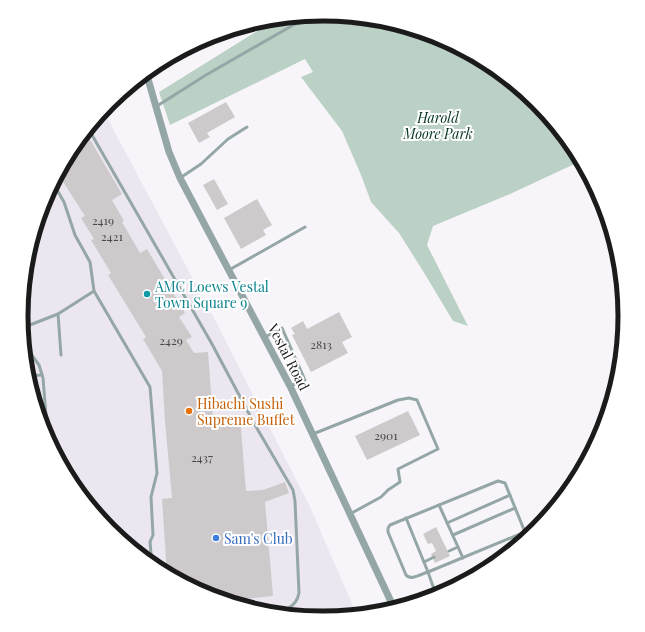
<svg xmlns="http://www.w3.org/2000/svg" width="645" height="632" viewBox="0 0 645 632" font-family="'Playfair Display',serif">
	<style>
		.built { fill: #ece6f0 }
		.green { fill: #bcd1c5 }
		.building { fill: #cecacb }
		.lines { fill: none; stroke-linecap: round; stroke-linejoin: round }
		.service { stroke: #94a7a6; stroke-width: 3 }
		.tertiary { stroke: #94a7a6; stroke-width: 7 }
		.culture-dot { fill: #0f9aa8; stroke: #fff; stroke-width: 1.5 }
		.food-dot { fill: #e8710a; stroke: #fff; stroke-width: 1.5 }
		.shop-dot { fill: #3f7fe0; stroke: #fff; stroke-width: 1.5 }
		.labels { text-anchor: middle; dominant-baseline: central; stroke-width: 4; stroke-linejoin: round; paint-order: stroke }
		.number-label { font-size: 12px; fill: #484748 }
		.park-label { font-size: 14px; font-style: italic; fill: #063522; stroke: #fff }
		.culture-label { font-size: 14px; fill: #0d838f; stroke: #fff; text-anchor: start }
		.street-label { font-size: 14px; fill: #1b1b1c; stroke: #fff }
		.food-label { font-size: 14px; fill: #c56008; stroke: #fff; text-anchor: start }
		.shop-label { font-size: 14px; fill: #366cbe; stroke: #fff; text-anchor: start }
		.rim { fill: none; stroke: #1b1b1c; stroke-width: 5 }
	</style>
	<rect width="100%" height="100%" fill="#f7f5f9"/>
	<path class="built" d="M103,110L218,326L310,507L357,615L322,618L263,612L207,595L155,567L109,529L71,484L43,431L26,375L21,316L26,257L44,200L72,148Z"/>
	<path class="green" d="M323,14L382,20L438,37L490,65L536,103L574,148L581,161L510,194L433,226L427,245L468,326L453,321L423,271L399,233L371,202L361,175L342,131L301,77L313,72L305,59L170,125L159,92L278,18Z"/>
	<g class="building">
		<path d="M190,46L192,55L173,60L174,63L170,64L168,58Z"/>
		<path d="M226,102L235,117L207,133L210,137L199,143L188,123Z"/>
		<path d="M85,131L122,194L112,200L124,221L122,222L140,253L147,249L185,313L179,317L192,337L186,340L194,353L208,352L213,418L240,416L246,491L263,490L285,482L289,493L265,502L273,596L234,600V603L207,595L167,574L162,499L172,498L165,422L162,371L143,339L146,337L108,275L111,273L91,240L94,239L81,218L85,216L58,174L72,148Z"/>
		<path d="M214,179L228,204L217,210L203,185Z"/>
		<path d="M257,199L272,225L263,230L266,235L241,249L224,218Z"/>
		<path d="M339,312L352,337L342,342L348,353L311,372L292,335L295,334L291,328L303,321L307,329Z"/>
		<path d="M408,411L420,435L367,460L355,436Z"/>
		<path d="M436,527L450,556L435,563L431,554L436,551L432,543L428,544L423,534Z"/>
	</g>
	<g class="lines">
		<g class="service">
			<path d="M157,106L206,75L295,24L319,18L334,15"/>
			<path d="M88,128L212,344L255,425L293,490L295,501L299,593C295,613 278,610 261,612"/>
			<path d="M180,178L201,164L228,139L247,127"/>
			<path d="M53,183L64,202L75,235L90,262L94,291L150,387L157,473L151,497L153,535L150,542L152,565"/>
			<path d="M229,270L305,227"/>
			<path d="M58,314L61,355"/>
			<path d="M22,328L26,347L39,365L43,378L48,440"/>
			<path d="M22,328L58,314L94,291"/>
			<path d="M265,337L282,328L305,380L290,386"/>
			<path d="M24,351L30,356"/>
			<path d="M27,376L42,375"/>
			<path d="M313,434L398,400L409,398L417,400L438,449L398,469L400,482L388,490L381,497L350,514"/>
			<path d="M439,505L463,558"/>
			<path d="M406,518L428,572L525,532"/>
			<path d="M447,523L510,495"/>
			<path d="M453,535L515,508"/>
			<path d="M449,551L458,547"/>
			<path d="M424,562L434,557"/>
			<path d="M435,592L428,572C421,574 411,581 406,575L388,532V528L390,525L498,481L505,483L527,537"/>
			<path d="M403,606L491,567"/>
		</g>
		<path class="tertiary" d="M146,72L169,152L180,178L290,386L394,608"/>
	</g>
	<circle class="culture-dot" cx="147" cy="294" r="4"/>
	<circle class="food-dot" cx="189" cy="411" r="4"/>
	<circle class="shop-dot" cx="216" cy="538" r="4"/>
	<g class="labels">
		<g class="number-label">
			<text x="103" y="220">2419</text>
			<text x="112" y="236">2421</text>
			<text x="171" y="340">2429</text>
			<text x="321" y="344">2813</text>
			<text x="386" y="435">2901</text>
			<text x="202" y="457">2437</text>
		</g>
		<g class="park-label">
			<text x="438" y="117">Harold<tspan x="438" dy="16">Moore Park</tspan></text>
		</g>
		<g class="culture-label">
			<text x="155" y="286">AMC Loews Vestal<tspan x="155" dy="16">Town Square 9</tspan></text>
		</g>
		<g class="street-label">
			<text transform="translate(289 357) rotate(63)">Vestal Road</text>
		</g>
		<g class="food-label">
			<text x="197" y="403">Hibachi Sushi<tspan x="197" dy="16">Supreme Buffet</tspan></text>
		</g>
		<g class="shop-label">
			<text x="224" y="538">Sam's Club</text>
		</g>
	</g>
	<path d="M0 0H645V632H0ZM28 316a295 295 0 1 1 590 0a295 295 0 1 1-590 0Z" fill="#fff" fill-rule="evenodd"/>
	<path class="rim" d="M28 316a295 295 0 1 1 590 0a295 295 0 1 1-590 0Z"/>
</svg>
